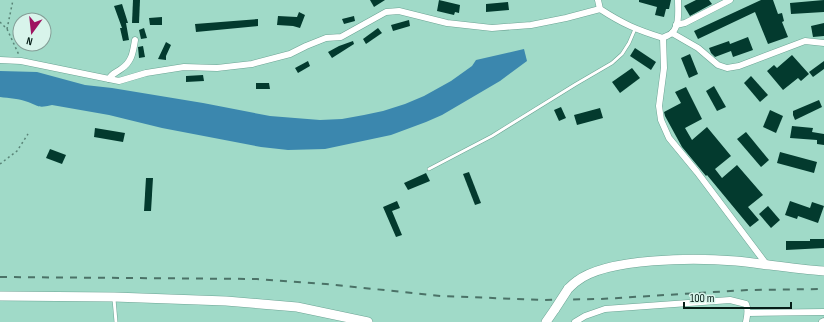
<svg xmlns="http://www.w3.org/2000/svg" width="824" height="322" viewBox="0 0 824 322" font-family="'Sofia Sans Condensed',sans-serif">
	<style>
		.water { fill: #3b87ae }
		.building { fill: #033a2e }
		.lines { fill: none; stroke-linecap: round; stroke-linejoin: round }
		.lane-casing { stroke: #6ca494; stroke-width: 4 }
		.street-casing { stroke: #6ca494; stroke-width: 7 }
		.primary-casing { stroke: #6ca494; stroke-width: 10 }
		.path { stroke: #598477; stroke-width: 1.5; stroke-dasharray: 2 3; stroke-linecap: butt }
		.lane { stroke: #fff; stroke-width: 3 }
		.street { stroke: #fff; stroke-width: 6 }
		.primary { stroke: #fff; stroke-width: 9 }
		.rail { stroke: #4b7267; stroke-width: 2; stroke-dasharray: 7 7; stroke-linecap: butt }
		.primary-bridge-casing { stroke: #6ca494; stroke-width: 10; stroke-linecap: butt }
		.primary-bridge { stroke: #fff; stroke-width: 9 }
	</style>
	<rect width="100%" height="100%" fill="#a0dac8"/>
	<path class="water" d="M524,49L527,61L500,81L442,115L426,122L391,135L325,149L288,150L261,147L162,128L109,115L52,105C39,108 40,107 28,102C20,99 9,98 0,97V71L37,72L85,85L112,88L203,103L270,116L320,120L342,119L364,115L383,111L405,104L424,96L451,81L472,66L476,60Z"/>
	<g class="building">
		<path d="M133,0H140L139,23H132Z"/>
		<path d="M370,0H385L374,7Z"/>
		<path d="M439,0L460,5L459,13L455,12L454,15L437,11Z"/>
		<path d="M639,0H671L669,9H666L664,17L655,15L657,7L639,2Z"/>
		<path d="M696,0H709L712,4L690,16L684,6Z"/>
		<path d="M761,0H773L778,14L782,13L784,21L782,22L788,37L768,44L755,12L698,39L694,31Z"/>
		<path d="M824,0V12L791,14L790,3Z"/>
		<path d="M508,2L509,10L486,12V4Z"/>
		<path d="M122,4L128,23H126L129,40L123,41L120,28H122L114,6Z"/>
		<path d="M299,12L305,15L300,28L293,26L277,25L278,16L297,17Z"/>
		<path d="M354,16L355,21L344,24L342,19Z"/>
		<path d="M162,17V25H150L149,18Z"/>
		<path d="M258,19V26L196,32L195,24Z"/>
		<path d="M409,20L410,26L393,31L391,25Z"/>
		<path d="M824,23V36L813,37L811,26Z"/>
		<path d="M144,28L147,38L141,39L139,30Z"/>
		<path d="M378,28L382,33L366,44L363,39Z"/>
		<path d="M748,37L753,50L733,57L731,51L715,57L711,53L709,48L729,41L730,44Z"/>
		<path d="M353,41L354,44L332,58L328,52L339,46Z"/>
		<path d="M166,42L171,45L166,56V60L158,59Z"/>
		<path d="M143,46L145,57L139,58L138,47Z"/>
		<path d="M635,48L656,62L651,70L630,56Z"/>
		<path d="M690,54L698,74L689,78L681,58Z"/>
		<path d="M792,55L809,74L801,81L798,78L783,90L767,71L774,65L777,68Z"/>
		<path d="M308,61L310,66L298,73L295,68Z"/>
		<path d="M824,61V69L813,77L809,72Z"/>
		<path d="M632,68L640,78L620,93L612,82Z"/>
		<path d="M203,75L204,81L186,82V76Z"/>
		<path d="M751,76L768,95L760,102L744,83Z"/>
		<path d="M256,83H269L270,89H256Z"/>
		<path d="M714,86L726,107L717,111L706,91Z"/>
		<path d="M686,87L702,119L685,128L692,140L707,127L731,156L715,169L722,178L737,165L763,195L748,207L759,220L750,227L707,175L706,176L682,147L665,116L664,112L681,103L675,92Z"/>
		<path d="M819,100L822,107L795,120L793,115V111Z"/>
		<path d="M561,107L566,118L559,121L554,110Z"/>
		<path d="M600,108L603,118L577,125L574,115Z"/>
		<path d="M770,110L783,116L776,133L763,127Z"/>
		<path d="M792,126L813,128L812,132L824,134V145L817,144V140L790,138Z"/>
		<path d="M95,128L125,133L123,142L94,137Z"/>
		<path d="M746,132L769,160L761,167L737,139Z"/>
		<path d="M50,149L66,155L62,164L46,158Z"/>
		<path d="M780,152L817,162L814,173L777,163Z"/>
		<path d="M469,172L481,203L475,205L463,174Z"/>
		<path d="M426,173L430,181L408,190L404,183Z"/>
		<path d="M146,178H153L151,211H144Z"/>
		<path d="M397,201L400,208L392,211L402,235L396,237L383,207Z"/>
		<path d="M790,201L810,208L812,202L824,206L818,223L798,216L797,219L785,215Z"/>
		<path d="M768,206L780,220L771,228L759,214Z"/>
		<path d="M810,239H824V248L786,250V241H810Z"/>
	</g>
	<g class="lines">
		<defs>
			<g id="lane">
				<path d="M429,169L492,136L576,84L612,63L622,54L629,43L635,29"/>
				<path d="M114,299L116,322"/>
			</g>
			<g id="street">
				<path d="M598,0L600,9C623,24 637,30 663,38C666,36 670,35 672,33C680,25 678,10 678,0"/>
				<path d="M676,25L685,23L730,0"/>
				<path d="M672,33L698,48L718,65L727,68L739,66L805,41L824,43"/>
				<path d="M663,38L664,68L659,106L661,120L669,138L697,172L767,265"/>
				<path d="M135,40C133,52 132,62 121,69C116,73 112,73 109,79L119,81L146,73L184,67L217,68L252,64L290,54L306,46L326,38L341,37L386,12L399,11L447,23L492,28L531,25L566,18L600,9"/>
				<path d="M0,60L21,61L109,79"/>
				<path d="M748,313L824,312"/>
				<path d="M575,322L585,316L605,309L730,300L746,304C749,310 747,316 746,322"/>
				<path d="M822,322L824,321"/>
			</g>
			<g id="primary">
				<path d="M568,289C571,286 574,283 577,281C608,257 697,258 736,261C765,264 794,269 824,271"/>
				<path d="M0,296L114,297L226,301L297,307L368,322"/>
				<path d="M546,322L555,309"/>
			</g>
		</defs>
		<use href="#lane" class="lane-casing"/>
		<use href="#street" class="street-casing"/>
		<use href="#primary" class="primary-casing"/>
		<g class="path">
			<path d="M0,22L7,29L19,55"/>
			<path d="M7,29L13,0"/>
			<path d="M0,164L17,151L28,134"/>
		</g>
		<use href="#lane" class="lane"/>
		<use href="#street" class="street"/>
		<use href="#primary" class="primary"/>
		<path class="rail" d="M0,277L257,279L326,284L441,296L544,300L601,299L747,290L824,289"/>
		<defs>
			<path id="primary-bridge" d="M555,309L568,289"/>
		</defs>
		<use href="#primary-bridge" class="primary-bridge-casing"/>
		<use href="#primary-bridge" class="primary-bridge"/>
	</g>
	<g transform="translate(32 32) rotate(195)"><circle r="19" fill="#d8f4eb" stroke="#849e97"/>
	<path d="M0-3L7 15L0 10L-7 15Z" fill="#9e1361"/>
	<text y="-6" font-size="11" font-weight="bold" text-anchor="middle" fill="#061e18">N</text>
	</g>
	<path d="M684 302v6h107v-6" fill="none" stroke="#061e18" stroke-width="2"/>
	<text x="690" y="302" font-size="12" fill="#061e18" stroke="#d8f4eb" stroke-width="3" paint-order="stroke">100 m</text>
</svg>
